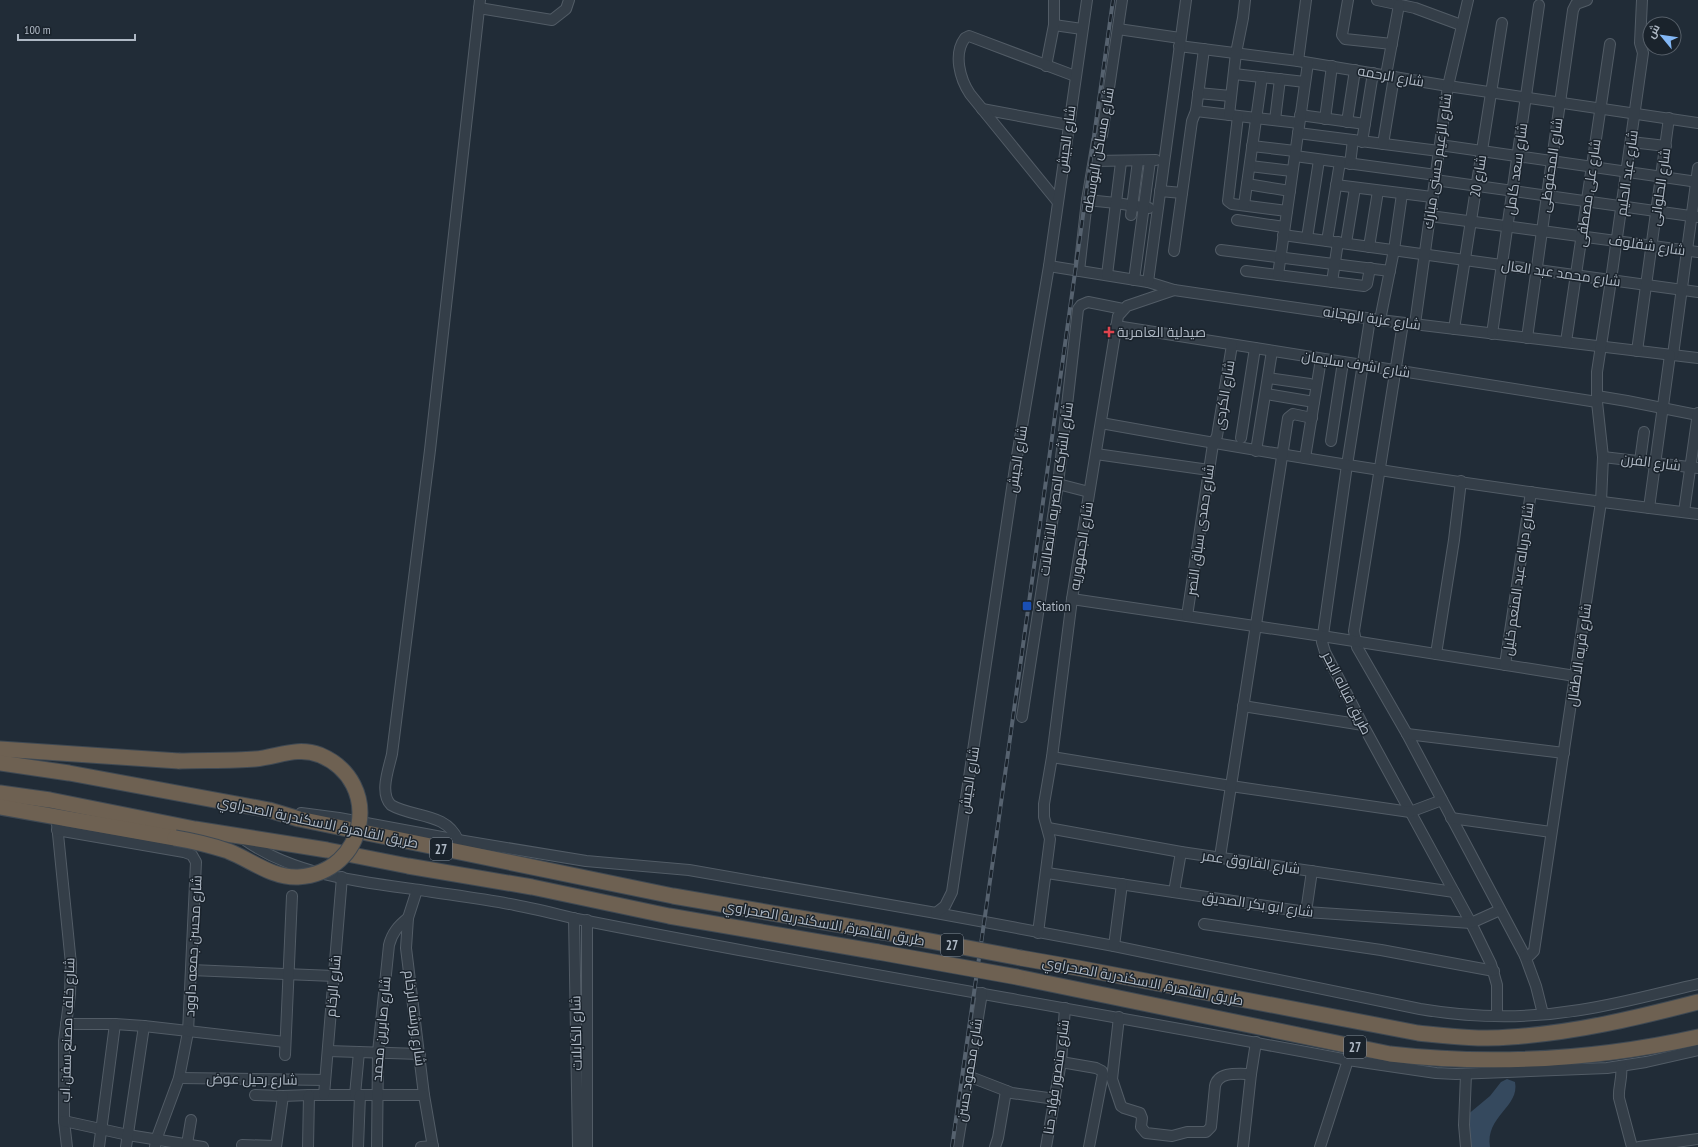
<svg xmlns="http://www.w3.org/2000/svg" width="1698" height="1147" viewBox="0 0 1698 1147" font-family="'PT Sans Narrow',Cairo,sans-serif">
	<style>
		.water { fill: #35495e }
		.lines { fill: none; stroke-linecap: round; stroke-linejoin: round }
		.minor-casing { stroke: #525c66; stroke-width: 12 }
		.highway-casing { stroke: #3f4953; stroke-width: 17 }
		.minor { stroke: #343e48; stroke-width: 10 }
		.highway { stroke: #6e6152; stroke-width: 15 }
		.rail-casing { stroke: #56626f; stroke-width: 4 }
		.rail { stroke: #1a232c; stroke-width: 2.5; stroke-dasharray: 8; stroke-linecap: butt }
		.highway-bridge-casing { stroke: #3f4953; stroke-width: 17; stroke-linecap: butt }
		.highway-bridge { stroke: #6e6152; stroke-width: 15 }
		.health-dot { fill: #e0444e; stroke: #1a232c; stroke-width: 1.5 }
		.transit-dot { fill: #1a4fb4; stroke: #1a232c; stroke-width: 1.5 }
		.labels { text-anchor: middle; dominant-baseline: central; stroke-width: 3; stroke-linejoin: round; paint-order: stroke }
		.shield { fill: #1a232c; stroke: #828c97; stroke-width: 1 }
		.shield-label { font-size: 13px; font-weight: bold; fill: #afb9c5 }
		.street-label { font-size: 14px; fill: #afb9c5; stroke: #1a232c }
		.poi-label { font-size: 14px; fill: #afb9c5; stroke: #1a232c; text-anchor: start }
	</style>
	<rect width="100%" height="100%" fill="#212c37"/>
	<path class="water" d="M1507,1079L1515,1082C1520,1107 1485,1116 1490,1147H1468L1466,1116L1490,1096L1501,1082Z"/>
	<g class="lines">
		<defs>
			<g id="minor">
				<path d="M1348,0L1342,35L1345,39L1392,44"/>
				<path d="M1377,0L1415,8L1461,25"/>
				<path d="M479,8L552,20L566,9L569,0"/>
				<path d="M1054,25L1082,29"/>
				<path d="M1118,29L1180,38"/>
				<path d="M1179,46L1298,61L1448,86L1698,123"/>
				<path d="M1298,61L1306,0"/>
				<path d="M1046,66L1054,25V0"/>
				<path d="M1234,74L1305,82"/>
				<path d="M1386,75L1399,5"/>
				<path d="M1198,93L1231,96"/>
				<path d="M982,109L1068,125"/>
				<path d="M1196,111L1299,123"/>
				<path d="M1229,115L1236,53L1243,18L1245,0"/>
				<path d="M1300,115L1365,124"/>
				<path d="M1238,116L1228,201L1232,204L1287,211"/>
				<path d="M1325,119L1332,66"/>
				<path d="M1275,120L1280,79"/>
				<path d="M1347,122L1355,70"/>
				<path d="M1298,133L1439,151"/>
				<path d="M1362,142L1373,73"/>
				<path d="M1631,142L1666,146"/>
				<path d="M1383,144L1394,77"/>
				<path d="M1440,145L1698,182"/>
				<path d="M1252,146L1295,151"/>
				<path d="M1295,156L1436,175"/>
				<path d="M1094,161L1156,160"/>
				<path d="M1350,164L1353,140"/>
				<path d="M1250,166L1292,171"/>
				<path d="M1435,180L1698,217"/>
				<path d="M1247,184L1290,191"/>
				<path d="M1336,185L1432,197"/>
				<path d="M1160,191L1182,193"/>
				<path d="M1087,200L1116,203L1149,208"/>
				<path d="M1057,201L970,94C960,79 953,54 965,38L969,36L1075,76"/>
				<path d="M1244,205L1262,77"/>
				<path d="M1131,215L1138,161"/>
				<path d="M1430,216L1698,252"/>
				<path d="M1237,220L1284,227"/>
				<path d="M1283,235L1698,292"/>
				<path d="M1307,238L1319,160"/>
				<path d="M1327,241L1340,162"/>
				<path d="M1346,243L1355,188"/>
				<path d="M1369,247L1378,191"/>
				<path d="M1221,250L1390,271"/>
				<path d="M1174,251L1192,121L1196,111L1204,49"/>
				<path d="M1049,266L1148,282L1174,290L1380,320L1698,358"/>
				<path d="M1079,271L1087,200L1097,141L1102,135L1122,0"/>
				<path d="M1246,271L1364,286L1367,284L1370,268"/>
				<path d="M1107,275L1121,162"/>
				<path d="M1278,275L1308,63"/>
				<path d="M1134,280L1150,161"/>
				<path d="M1148,282L1186,0"/>
				<path d="M1332,282L1338,242"/>
				<path d="M1370,319L1347,465L1322,642L1325,652L1363,725L1471,923L1491,964L1497,985V1016"/>
				<path d="M1380,320L1394,250L1402,194"/>
				<path d="M1403,323L1354,631L1357,647L1407,734L1525,956L1536,986L1543,1014"/>
				<path d="M1415,324L1448,86L1468,0"/>
				<path d="M1116,326L1597,402"/>
				<path d="M1454,329L1502,23"/>
				<path d="M1492,334L1539,5"/>
				<path d="M1527,338L1573,10L1576,4L1587,0"/>
				<path d="M1566,342L1610,44"/>
				<path d="M1637,351L1669,118"/>
				<path d="M1673,355L1698,168"/>
				<path d="M1268,378L1310,384"/>
				<path d="M1266,394L1314,402"/>
				<path d="M1597,396L1627,401L1698,415"/>
				<path d="M1101,423C1299,459 1498,490 1698,514"/>
				<path d="M1241,438L1255,348"/>
				<path d="M1331,441L1343,362"/>
				<path d="M1256,451L1272,351"/>
				<path d="M1096,454L1209,470"/>
				<path d="M1603,457L1698,468"/>
				<path d="M1305,458L1321,359"/>
				<path d="M1640,461L1644,432"/>
				<path d="M1058,484L1089,492"/>
				<path d="M1649,508L1670,355"/>
				<path d="M1684,512L1698,413"/>
				<path d="M1072,599L1322,636L1575,676"/>
				<path d="M1187,616L1213,444L1217,436L1232,345"/>
				<path d="M1436,654L1454,540L1461,481"/>
				<path d="M1505,665L1531,492"/>
				<path d="M1243,706L1363,725"/>
				<path d="M1022,717L1058,484L1078,309L1081,305L1088,302L1123,309"/>
				<path d="M1407,734L1564,753"/>
				<path d="M1052,757L1231,786L1410,812L1442,800"/>
				<path d="M301,813L339,818L458,840L586,861L689,870L936,913L1114,946L1420,1009C1473,1018 1526,1019 1580,1010C1619,1004 1659,993 1698,984"/>
				<path d="M1451,818L1551,832"/>
				<path d="M57,824L71,964L70,994L64,1041V1121L67,1147"/>
				<path d="M1048,828L1181,852L1454,892"/>
				<path d="M57,830L184,852L192,855L196,862L188,1032L179,1078L156,1140L155,1147"/>
				<path d="M242,838C292,875 361,882 420,890C452,895 484,899 515,905C536,909 556,914 577,919C833,970 1091,1011 1348,1060L1436,1073L1456,1074L1607,1068L1646,1062L1698,1050"/>
				<path d="M458,840C446,812 413,818 391,805C379,793 389,768 392,754L430,450L480,0"/>
				<path d="M1220,857L1288,418L1293,414L1312,418"/>
				<path d="M1047,873L1306,912L1471,923L1500,910"/>
				<path d="M417,890L408,918L406,948L424,1095L433,1147"/>
				<path d="M1174,892L1181,852"/>
				<path d="M1306,912L1312,871"/>
				<path d="M936,913L945,906L952,892L1015,468L1049,266L1087,0"/>
				<path d="M574,918L578,1147"/>
				<path d="M587,920V1147"/>
				<path d="M1204,924L1381,950L1494,971"/>
				<path d="M1038,933L1050,839L1044,817V804L1052,757L1072,599L1118,316L1127,306L1174,290"/>
				<path d="M1114,946L1122,884"/>
				<path d="M1525,956L1530,955L1534,951L1601,502L1603,457L1597,402V372L1611,280L1643,53L1640,43L1642,0"/>
				<path d="M191,970L334,976"/>
				<path d="M1119,1017L1112,1079L1121,1106L1124,1108L1140,1113L1142,1118L1141,1127L1146,1133L1172,1136L1187,1132H1206L1211,1127L1215,1086C1218,1071 1239,1074 1251,1074"/>
				<path d="M66,1024H115L144,1026L285,1042"/>
				<path d="M328,1051L420,1054"/>
				<path d="M285,1055L292,896"/>
				<path d="M1061,1062L1096,1068L1102,1071L1103,1074L1089,1147"/>
				<path d="M1621,1066C1623,1077 1618,1087 1619,1098L1632,1147"/>
				<path d="M968,1076L1012,1093L1055,1099"/>
				<path d="M179,1078L325,1080"/>
				<path d="M255,1095L283,1096L309,1095H424"/>
				<path d="M324,1095L342,877"/>
				<path d="M355,1095L359,1052"/>
				<path d="M64,1121L128,1135L203,1147"/>
				<path d="M187,1144L191,1120"/>
				<path d="M242,1145L276,1146"/>
				<path d="M99,1147L115,1024"/>
				<path d="M126,1147L144,1026"/>
				<path d="M276,1147L283,1096"/>
				<path d="M308,1147L309,1095"/>
				<path d="M358,1147L360,1095"/>
				<path d="M377,1147L378,1052L389,945C392,933 398,926 408,918"/>
				<path d="M421,1147L433,1146"/>
				<path d="M957,1147L982,993"/>
				<path d="M995,1147L998,1138L1006,1091"/>
				<path d="M1046,1147L1061,1062L1065,1008"/>
				<path d="M1243,1147L1251,1074L1256,1042"/>
				<path d="M1320,1147L1348,1060"/>
				<path d="M1466,1147L1464,1125L1466,1074"/>
				<path d="M1639,1147L1698,1139"/>
			</g>
			<g id="highway">
				<path d="M0,749L179,761"/>
				<path d="M0,763L69,773L269,810L299,819L673,896L882,932"/>
				<path d="M0,793L50,800L195,829L327,850L408,866L532,887L669,916L878,952"/>
				<path d="M0,807L175,838"/>
				<path d="M1021,958L1078,968L1418,1033C1448,1036 1480,1040 1510,1037C1574,1033 1636,1018 1698,1002"/>
				<path d="M1017,977L1390,1054C1495,1066 1594,1060 1698,1037"/>
			</g>
		</defs>
		<use href="#minor" class="minor-casing"/>
		<use href="#highway" class="highway-casing"/>
		<use href="#minor" class="minor"/>
		<use href="#highway" class="highway"/>
		<defs>
			<path id="rail" d="M952,1147L996,839L1113,0"/>
		</defs>
		<use href="#rail" class="rail-casing"/>
		<use href="#rail" class="rail"/>
		<defs>
			<g id="highway-bridge">
				<path d="M175,838C193,841 210,845 228,851C251,860 272,878 298,877C367,873 384,782 320,755C297,746 278,757 255,759C230,761 204,760 179,761"/>
				<path d="M882,932L1021,958"/>
				<path d="M878,952L1017,977"/>
			</g>
		</defs>
		<use href="#highway-bridge" class="highway-bridge-casing"/>
		<use href="#highway-bridge" class="highway-bridge"/>
	</g>
	<path class="health-dot" d="M1107 326h4v4h4v4h-4v4h-4v-4h-4v-4h4z"/>
	<rect class="transit-dot" x="1022" y="601" width="10" height="10" rx="2"/>
	<g class="labels">
		<g class="shield">
			<rect x="430" y="838" width="22" height="22" rx="3"/>
			<rect x="941" y="934" width="22" height="22" rx="3"/>
			<rect x="1344" y="1036" width="22" height="22" rx="3"/>
		</g>
		<g class="shield-label">
			<text x="441" y="849">27</text>
			<text x="952" y="945">27</text>
			<text x="1355" y="1047">27</text>
		</g>
		<g class="street-label">
			<text transform="translate(1391 76) rotate(10)">شارع الرحمه</text>
			<text transform="translate(1066 139) rotate(-82)">شارع الجيش</text>
			<text transform="translate(1098 150) rotate(-80)">شارع مساكن البوسطه</text>
			<text transform="translate(1437 161) rotate(-82)">شارع الزعيم حسنى مبارك</text>
			<text transform="translate(1551 165) rotate(-82)">شارع المحفوظى</text>
			<text transform="translate(1516 169) rotate(-82)">شارع سعد كامل</text>
			<text transform="translate(1627 173) rotate(-82)">شارع عبد الحليم</text>
			<text transform="translate(1478 176) rotate(-81)">شارع 20</text>
			<text transform="translate(1660 187) rotate(-82)">شارع الحلوانى</text>
			<text transform="translate(1588 193) rotate(-82)">شارع على مصطفى</text>
			<text transform="translate(1647 245) rotate(8)">شارع شقلوف</text>
			<text transform="translate(1561 273) rotate(8)">شارع محمد عبد العال</text>
			<text transform="translate(1372 318) rotate(8)">شارع عزبة الهجانه</text>
			<text transform="translate(1356 364) rotate(9)">شارع اشرف سليمان</text>
			<text transform="translate(1224 395) rotate(-81)">شارع الكردى</text>
			<text transform="translate(1017 459) rotate(-81)">شارع الجيش</text>
			<text transform="translate(1651 462) rotate(7)">شارع الفرن</text>
			<text transform="translate(1056 489) rotate(-82)">شارع الشركه المصريه للاتصالات</text>
			<text transform="translate(1200 530) rotate(-82)">شارع حمدى سباق النصر</text>
			<text transform="translate(1081 546) rotate(-81)">شارع الجمهوريه</text>
			<text transform="translate(1518 579) rotate(-82)">شارع درباله عبد المنعم خليل</text>
			<text transform="translate(1579 655) rotate(-82)">شارع قريه الاطفال</text>
			<text transform="translate(1347 693) rotate(63)">طريق قباله البحر</text>
			<text transform="translate(969 780) rotate(-81)">شارع الجيش</text>
			<text transform="translate(318 822) rotate(12)">طريق القاهرة, الاسكندرية الصحراوي</text>
			<text transform="translate(1251 862) rotate(8)">شارع الفاروق عمر</text>
			<text transform="translate(1258 904) rotate(8)">شارع ابو بكر الصديق</text>
			<text transform="translate(824 923) rotate(10)">طريق القاهرة, الاسكندرية الصحراوي</text>
			<text transform="translate(193 946) rotate(-87)">شارع محسن جمعه داوود</text>
			<text transform="translate(1143 981) rotate(11)">طريق القاهرة, الاسكندرية الصحراوي</text>
			<text transform="translate(333 986) rotate(-85)">شارع الرخام</text>
			<text transform="translate(415 1018) rotate(83)">شارع ورشه الرخام</text>
			<text transform="translate(381 1029) rotate(-85)">شارع صابرين محمد</text>
			<text transform="translate(67 1030) rotate(-88)">شارع خلف مصنع سفن اب</text>
			<text transform="translate(576 1033) rotate(-91)">شارع الكابلات</text>
			<text transform="translate(969 1070) rotate(-81)">شارع محمود حسن</text>
			<text transform="translate(1056 1077) rotate(-82)">شارع منصور فؤاد حنا</text>
			<text transform="translate(252 1079) rotate(1)">شارع رحيل عوض</text>
		</g>
		<g class="poi-label">
			<text x="1117" y="332">صيدلية العامرية</text>
			<text x="1036" y="606">Station</text>
		</g>
	</g>
	<g transform="translate(1662 36) rotate(299)"><circle r="19" fill="#1a232c" stroke="#565f69"/>
	<path d="M0-3L7 15L0 10L-7 15Z" fill="#83b7f5"/>
	<text y="-6" font-size="11" font-weight="bold" text-anchor="middle" fill="#afb9c5">ش</text>
	</g>
	<path d="M18 34v6h117v-6" fill="none" stroke="#afb9c5" stroke-width="2"/>
	<text x="24" y="34" font-size="12" fill="#afb9c5" stroke="#1a232c" stroke-width="3" paint-order="stroke">100 m</text>
</svg>
